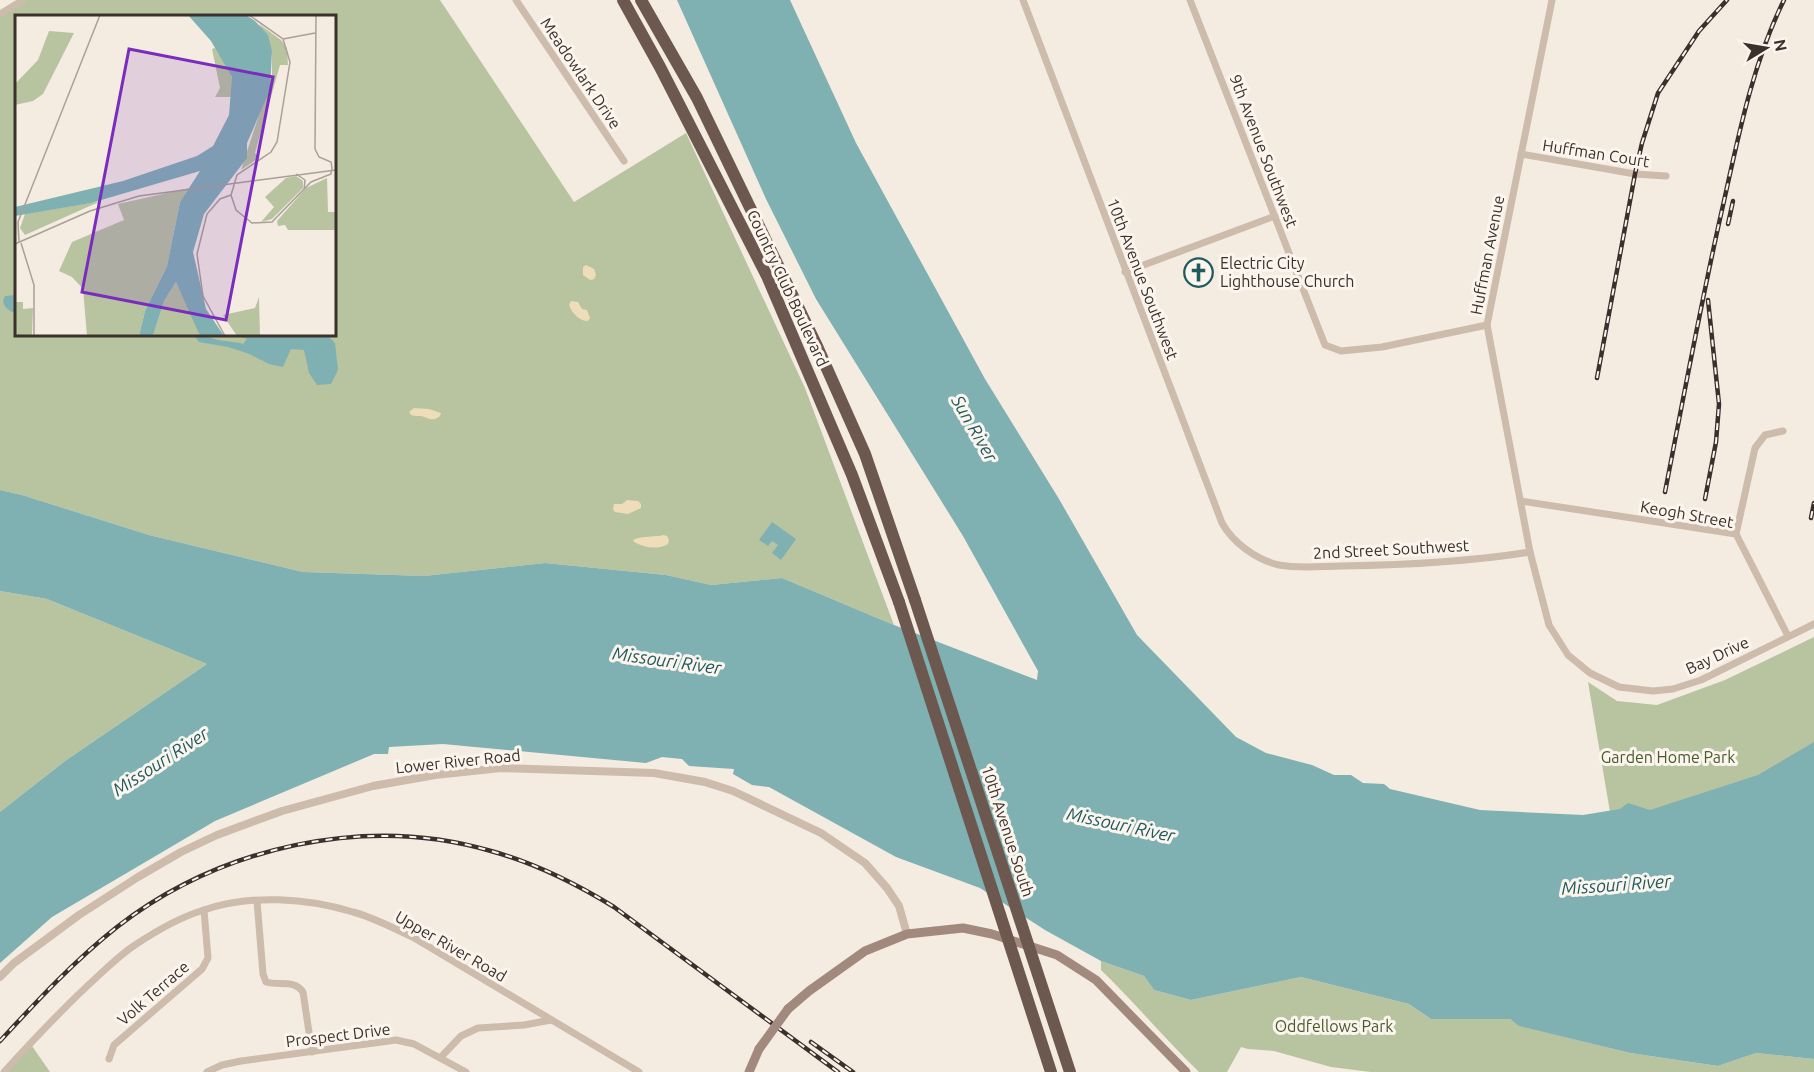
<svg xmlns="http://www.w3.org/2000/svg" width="1814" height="1072" viewBox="0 0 1814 1072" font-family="Ubuntu,sans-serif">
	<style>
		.green { fill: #b8c4a0; fill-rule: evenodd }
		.sand { fill: #efdcb8 }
		.water { fill: #7fb0b2 }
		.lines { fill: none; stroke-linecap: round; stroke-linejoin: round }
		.minor { stroke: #cdbbac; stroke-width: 7 }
		.tertiary { stroke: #cdbbac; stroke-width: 8 }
		.secondary { stroke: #a18a7d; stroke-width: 9 }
		.trunk { stroke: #6c584f; stroke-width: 12 }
		.rail-casing { stroke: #3b302b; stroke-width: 4.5 }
		.rail { stroke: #fbf5ee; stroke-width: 2; stroke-dasharray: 7; stroke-linecap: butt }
		.secondary-bridge { stroke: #a18a7d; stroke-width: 9 }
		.trunk-bridge { stroke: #6c584f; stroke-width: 12 }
		.labels { text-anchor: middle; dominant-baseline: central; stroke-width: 6; stroke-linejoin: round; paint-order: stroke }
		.street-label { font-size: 16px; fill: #3b302b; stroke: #fbf5ee }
		.poi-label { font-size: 16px; fill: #3b302b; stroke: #fbf5ee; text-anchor: start }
		.park-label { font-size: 16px; fill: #4a5a2e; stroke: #fbf5ee }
		.water-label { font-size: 18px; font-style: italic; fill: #1f5a5e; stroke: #fbf5ee }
		.inset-road { fill: none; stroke: #aaa098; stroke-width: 1.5 }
		.view { fill: #7b2cbf; fill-opacity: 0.15; stroke: #7b2cbf; stroke-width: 3 }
		.inset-edge { fill: none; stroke: #3b302b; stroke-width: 3 }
	</style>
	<rect width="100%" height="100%" fill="#f4ebe1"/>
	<g class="green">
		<path d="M23,0H440L574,202L686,133L805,388L894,625L782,578L711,585L666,575L545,563L424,576L303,572L149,535L22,495L0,490V14ZM16,16H334V334H16Z"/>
		<path d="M0,591L47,599L207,664L65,761L0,812Z"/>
		<path d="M1814,637V750L1684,809L1611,818L1588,682L1617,701L1657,705L1725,680Z"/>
		<path d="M1101,961L1144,976L1154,990L1191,1000L1301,977L1409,1004L1431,1019H1510L1520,1026L1630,1053L1718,1066L1756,1053L1814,1059V1072H1371L1331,1067L1274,1051L1248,1049L1241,1047L1227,1072H1199C1165,1039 1135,1003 1101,970Z"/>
		<path d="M30,1043L50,1072H4Z"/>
	</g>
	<g class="sand">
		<path d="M586,265L594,269L596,275L594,279L590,280L583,275V267Z"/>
		<path d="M571,301L578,302L582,309L587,310L590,318L588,321C579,321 572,313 569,305Z"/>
		<path d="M414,408L429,409L441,413L440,416C432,423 428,417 420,416C417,416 414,416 411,415L409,412Z"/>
		<path d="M627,500L638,501L641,504V508L628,514L615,512L613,509L614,504H622Z"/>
		<path d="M664,535L667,536L669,540L668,544C658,550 644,548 634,542L633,540C639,536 655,537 664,535Z"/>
	</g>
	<g class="water">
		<path d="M677,0H790L856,143L985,379L1059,499L1137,635L1236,737L1266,753L1312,765L1334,775H1351L1363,783L1384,784L1390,789L1480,810L1583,815L1620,809L1628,803L1650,810L1758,775L1814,742V1059L1756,1053L1718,1066L1630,1053L1519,1026L1510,1019H1431L1409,1004L1301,977L1191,1000L1154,990L1144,976L1101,961L1045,930L980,888L896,857L769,787L752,785L733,774L734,769L689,766L682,759L662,757L646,763L443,744L389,747L388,754H374L215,821L52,917L0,963V812L65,761L207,664L47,599L0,591V490L22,495L149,535L303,572L424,576L545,563L666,575L711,585L782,578L894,625L1037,680L1038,671L963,536L816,299L766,199Z"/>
		<path d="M16,295V313C10,312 4,308 3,301L5,296Z"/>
		<path d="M194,335C203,334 209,338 218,340C227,342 234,341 243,344L247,339L236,335H327L335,343L338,370L331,384L317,385L309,373L304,350L291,349L283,367L269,364L247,353L228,347L199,342Z"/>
		<path d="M772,522L796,539L781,560L772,553L778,545L772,541L768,546L759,540Z"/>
	</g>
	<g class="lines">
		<g class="minor">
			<path d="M516,0L624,161"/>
			<path d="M1023,0L1222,523C1233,543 1257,560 1279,565C1300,569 1323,566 1343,566C1405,565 1468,562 1530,552"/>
			<path d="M1190,0L1325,345L1341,351L1382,347L1487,325"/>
			<path d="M1552,0L1487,325L1530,552L1549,625L1568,655L1590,673L1619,687L1653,691L1673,689L1701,680L1814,624"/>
			<path d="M0,14L23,0"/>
			<path d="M1521,154L1635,174L1666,176"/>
			<path d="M1125,272L1275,216"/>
			<path d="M1521,501L1736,534L1788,636"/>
			<path d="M1736,534L1755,448L1765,435L1783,431"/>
			<path d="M257,901L263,974L266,982C279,986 294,979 303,992L312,1052"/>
			<path d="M441,1057L461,1036L478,1028L524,1025L551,1020"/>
			<path d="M109,1059L114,1045L202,969L208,958L204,910"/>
			<path d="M4,1072C34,1039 64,1007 97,977C109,966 121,954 135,945C156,931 180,917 204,910C251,894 307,898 353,912C375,918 396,929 416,939L639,1072"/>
			<path d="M207,1072L222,1065L241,1061L396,1040L414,1044L466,1072"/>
		</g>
		<path class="tertiary" d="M0,977L14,963L79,915L138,877L181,852L217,835L282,811L373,786L435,775L501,768L654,773L705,782L733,791L821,833L865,863L887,888L899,906L907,934"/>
		<g class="secondary">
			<path d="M788,1009L809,991L865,951L907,934L963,928L992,934L1057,955L1096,980L1186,1072"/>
			<path d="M749,1072L759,1049"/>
		</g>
		<g class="trunk">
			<path d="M623,0L660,67L767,276L852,475L899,602"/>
			<path d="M641,0L697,98L816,344L865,454L915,600"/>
		</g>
		<defs>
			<g id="rail">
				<path d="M1728,224L1733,201"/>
				<path d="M1597,378L1635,174L1642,143L1658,93L1699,31L1727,0"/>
				<path d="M1665,492C1684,395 1702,297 1724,201C1739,133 1753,63 1784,0"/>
				<path d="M1705,499L1716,442L1719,404L1708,300"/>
				<path d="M1811,518L1814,503"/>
				<path d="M0,1041C37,1001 74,961 117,927C220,847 365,814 491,851C535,863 575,883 614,907L838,1072"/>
				<path d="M811,1042L853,1072"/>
			</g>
		</defs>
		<use href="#rail" class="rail-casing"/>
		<use href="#rail" class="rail"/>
		<path class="secondary-bridge" d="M759,1049L788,1009"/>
		<g class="trunk-bridge">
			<path d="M915,600L1070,1072"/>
			<path d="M899,602L1051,1072"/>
		</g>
	</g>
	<defs>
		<symbol id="church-ring" viewBox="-11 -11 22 22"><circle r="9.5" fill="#fbf5ee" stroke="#1f5a5e" stroke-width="1.5"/><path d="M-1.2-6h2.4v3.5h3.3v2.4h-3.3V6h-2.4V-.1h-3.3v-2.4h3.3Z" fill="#1f5a5e"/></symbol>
	</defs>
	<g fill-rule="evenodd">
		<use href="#church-ring" x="1182" y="256" width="33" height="33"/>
	</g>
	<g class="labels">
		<g class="street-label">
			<text transform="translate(581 73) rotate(56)">Meadowlark Drive</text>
			<text transform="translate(1264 151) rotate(69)">9th Avenue Southwest</text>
			<text transform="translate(1596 153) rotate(9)">Huffman Court</text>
			<text transform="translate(1487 255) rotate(-79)">Huffman Avenue</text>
			<text transform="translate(1143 279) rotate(69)">10th Avenue Southwest</text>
			<text transform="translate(788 288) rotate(65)">Country Club Boulevard</text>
			<text transform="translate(1687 514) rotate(10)">Keogh Street</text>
			<text transform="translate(1391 549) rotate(-3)">2nd Street Southwest</text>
			<text transform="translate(1717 655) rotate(-25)">Bay Drive</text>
			<text transform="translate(458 761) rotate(-6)">Lower River Road</text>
			<text transform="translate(1008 831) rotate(72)">10th Avenue South</text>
			<text transform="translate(451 946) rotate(30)">Upper River Road</text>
			<text transform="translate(153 993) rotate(-41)">Volk Terrace</text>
			<text transform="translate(338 1035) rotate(-7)">Prospect Drive</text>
		</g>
		<g class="poi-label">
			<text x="1220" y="263">Electric City<tspan x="1220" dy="18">Lighthouse Church</tspan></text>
		</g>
		<g class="park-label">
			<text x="1668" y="757">Garden Home Park</text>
			<text x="1334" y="1026">Oddfellows Park</text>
		</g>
		<g class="water-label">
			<text transform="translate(975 428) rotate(60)">Sun River</text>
			<text transform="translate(667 660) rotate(8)">Missouri River</text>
			<text transform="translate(160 761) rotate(-33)">Missouri River</text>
			<text transform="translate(1121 824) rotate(12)">Missouri River</text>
			<text transform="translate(1616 884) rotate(-4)">Missouri River</text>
		</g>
	</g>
	<g transform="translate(15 15)">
		<rect width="321" height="321" fill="#f4ebe1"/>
		<path d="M244,9L266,25L272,33L273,50H265L240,138L245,142L226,155L257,60V36ZM34,16L59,18L28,79L18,86L0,90V69L23,45ZM200,33L216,56L219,82H200L205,73L197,34ZM281,161L288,166V173L257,204L246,207L259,192L250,182L271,163ZM312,163L313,197H321V215H273L270,210L263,211L262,206L291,173ZM174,173L165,187L152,251L130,296L124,321H72L68,274L57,262L44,256L57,227L109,205L103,189ZM86,186L10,220L5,213L10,199ZM161,267L179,305L185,321H138L149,286ZM244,282L245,321H222L208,300L240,293ZM0,287H8V294L18,293L17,321H0Z" fill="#b8c4a0"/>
		<path d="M173,0H231L240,6L253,20L257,36L255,75L232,128V143L189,199L178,237L191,294L209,321H185L161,267L149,286L138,321H124L130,296L152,251L165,187L185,156L76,188L0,201V192L108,166L182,141L198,131L214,100L217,62L196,26Z" fill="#7fb0b2"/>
		<path class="inset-road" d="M234,0L268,24L275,47L262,127L256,137L222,160L216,180L221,195L237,208L257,207L296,167L316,159L317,153M301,0L300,134L304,142L316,147L317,153M268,24L300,18M281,159L290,165L289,175M4,227L3,207L85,0M6,228L19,270V321M0,229L75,196L124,181L321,155M210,321L188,281L182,239L192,199L205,184L216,180"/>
		<path class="view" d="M114,34L258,62L211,305L67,277Z"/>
		<rect width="321" height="321" class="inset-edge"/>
	</g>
	<g transform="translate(1766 48) rotate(79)" stroke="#fbf5ee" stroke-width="4.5" paint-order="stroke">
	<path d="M0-4.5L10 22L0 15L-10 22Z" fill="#3b302b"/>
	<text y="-9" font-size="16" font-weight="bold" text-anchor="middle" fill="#3b302b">N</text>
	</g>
</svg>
